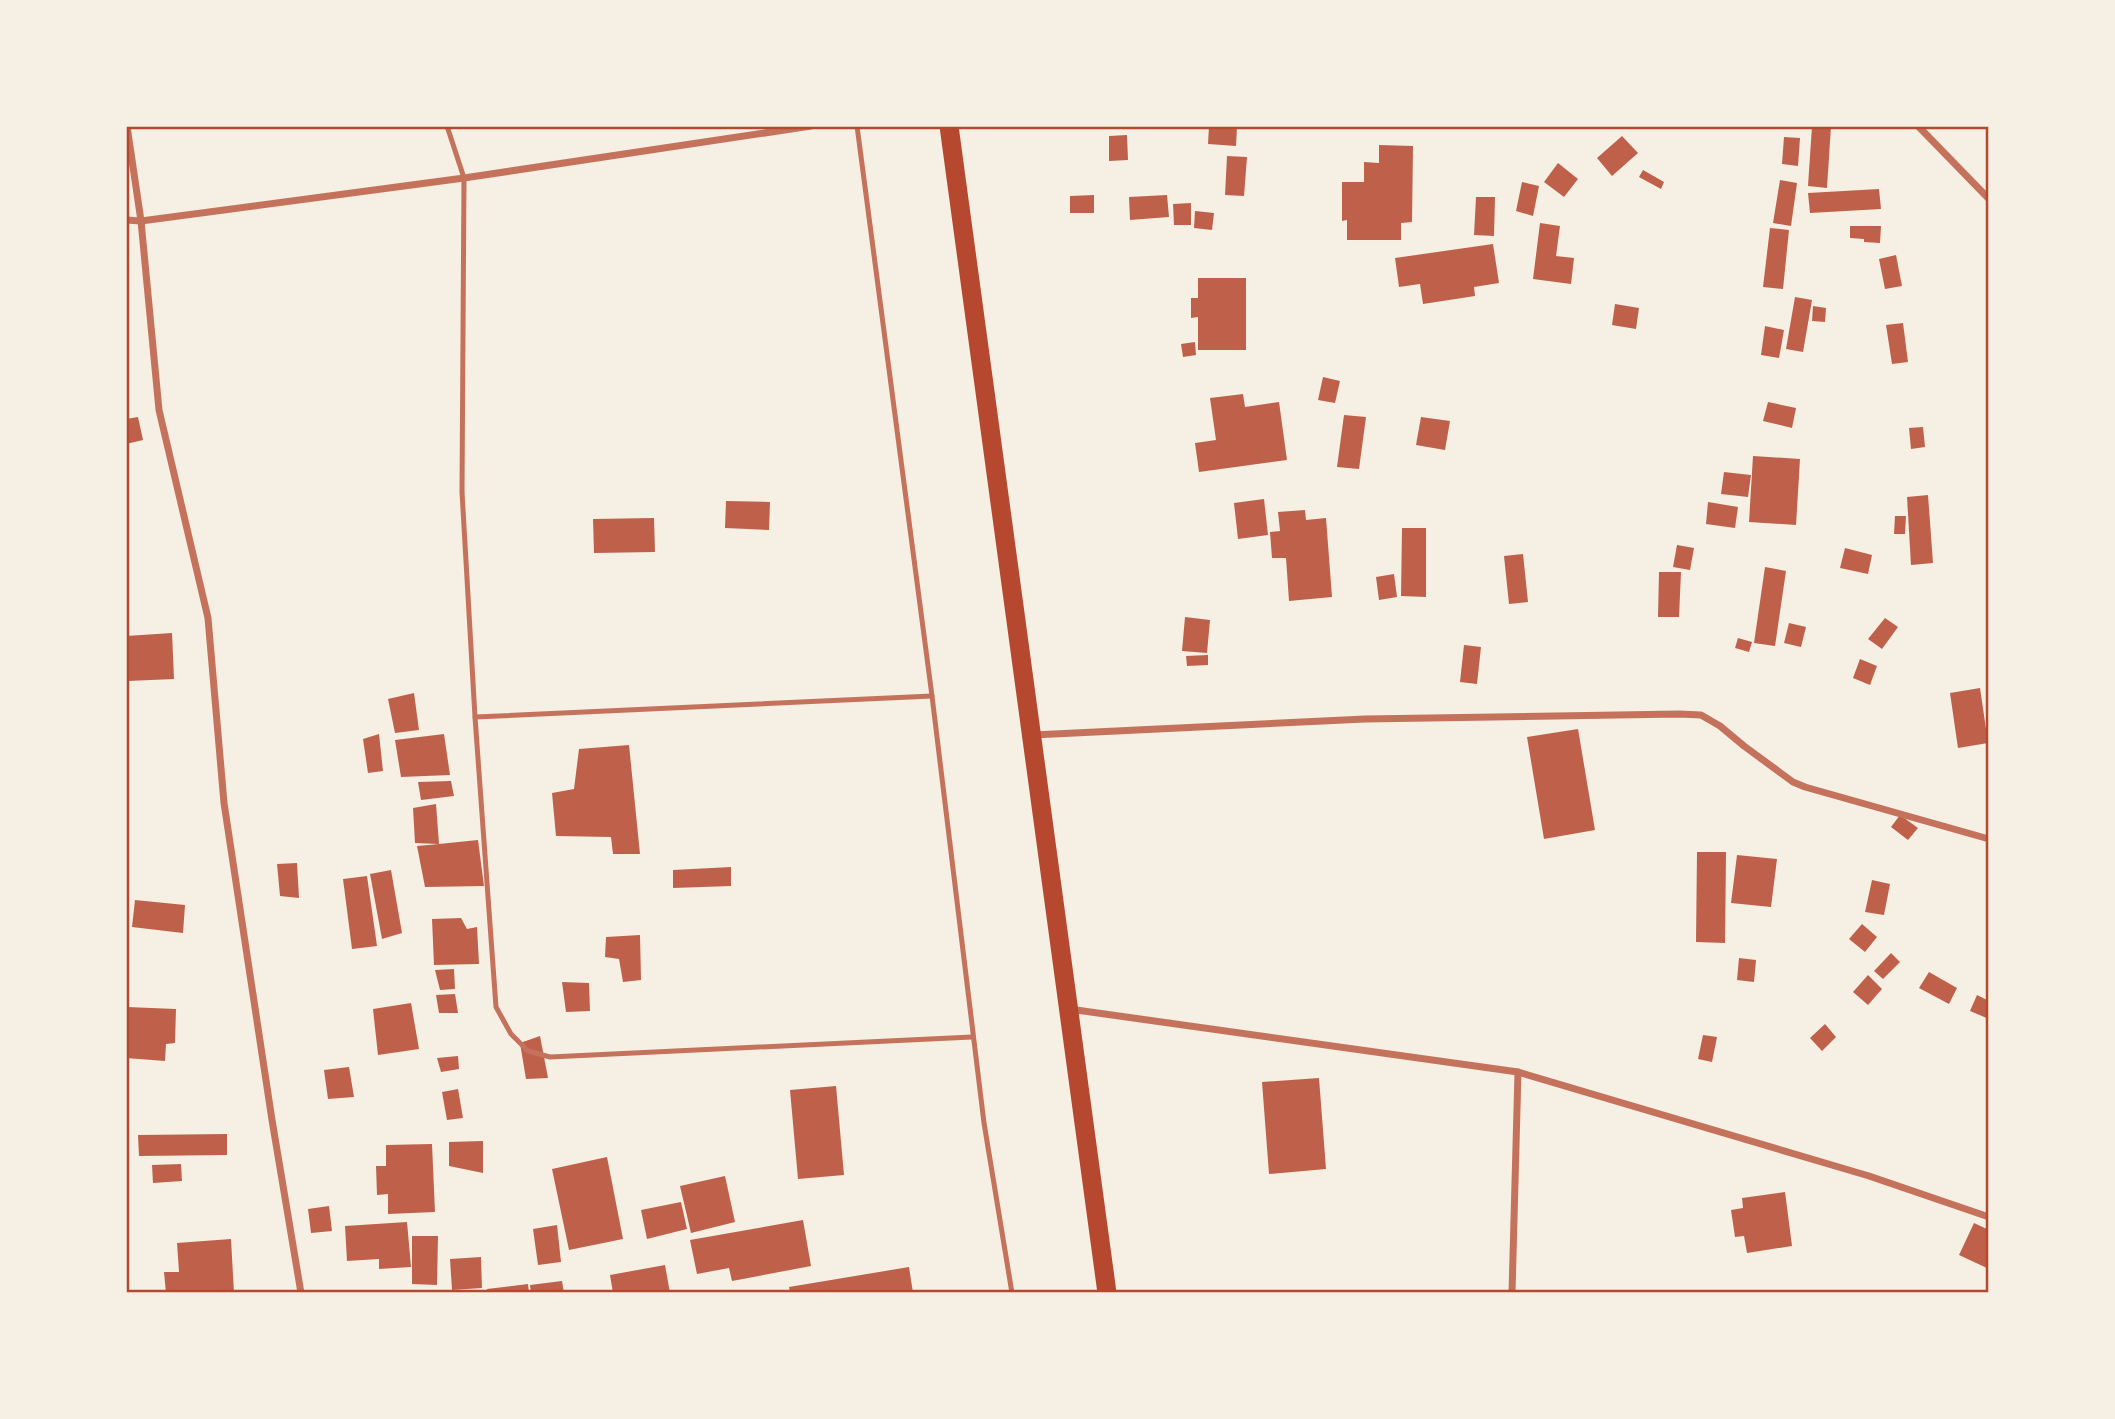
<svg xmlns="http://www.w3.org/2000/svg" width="2115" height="1419" viewBox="0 0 2115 1419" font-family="Poppins,sans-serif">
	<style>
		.building { fill: #bf614a }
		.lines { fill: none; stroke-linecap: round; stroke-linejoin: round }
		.service { stroke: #c5725c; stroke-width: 5 }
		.minor { stroke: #c5725c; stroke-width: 7 }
		.trunk { stroke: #b5482f; stroke-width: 19 }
		.neatline { fill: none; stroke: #b5482f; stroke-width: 2.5 }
	</style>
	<rect width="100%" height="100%" fill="#f6efe4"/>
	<g class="building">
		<path d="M1209,126H1237L1236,146L1208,144Z"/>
		<path d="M1812,126H1831L1827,188L1808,186Z"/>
		<path d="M1127,135L1128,160L1109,161V136Z"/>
		<path d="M1622,136L1638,153L1612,176L1597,158Z"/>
		<path d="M1784,137L1800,138L1798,166L1782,164Z"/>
		<path d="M1379,145L1413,146L1412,222L1401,223V240H1347V220L1342,221V182H1364V162L1379,163Z"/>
		<path d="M1227,156L1247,157L1244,196L1225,195Z"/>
		<path d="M1558,163L1578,179L1564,197L1544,182Z"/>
		<path d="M1643,170L1664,182L1661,189L1639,177Z"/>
		<path d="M1780,180L1797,183L1791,226L1773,223Z"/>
		<path d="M1522,182L1539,186L1533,216L1516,211Z"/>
		<path d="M1879,189L1881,209L1810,213L1808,193Z"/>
		<path d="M1094,195V213H1070V196Z"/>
		<path d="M1167,195L1169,217L1130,220L1129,197Z"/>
		<path d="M1476,197H1495L1494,236L1474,235Z"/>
		<path d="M1191,203V225H1174L1173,204Z"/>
		<path d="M1195,211L1214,213L1212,230L1194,228Z"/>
		<path d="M1540,223L1560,226L1556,256L1574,258L1571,284L1533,279Z"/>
		<path d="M1850,226H1881L1880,243L1864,242V239L1850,238Z"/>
		<path d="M1770,228L1789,230L1783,289L1763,287Z"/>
		<path d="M1493,244L1499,283L1474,287L1475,296L1423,304L1420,284L1399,287L1395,258Z"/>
		<path d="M1896,255L1902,286L1885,289L1879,259Z"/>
		<path d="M1198,278H1246V350H1198V317L1191,318V298H1198Z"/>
		<path d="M1795,297L1812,300L1803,352L1786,349Z"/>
		<path d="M1615,304L1639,308L1636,329L1612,325Z"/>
		<path d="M1813,306L1826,308L1825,322L1812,321Z"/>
		<path d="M1903,323L1908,362L1892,364L1886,325Z"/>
		<path d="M1765,326L1784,330L1779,358L1761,355Z"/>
		<path d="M1195,342L1196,355L1183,357L1181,344Z"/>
		<path d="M1323,377L1340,381L1335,403L1318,400Z"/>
		<path d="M1243,394L1245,407L1279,402L1287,460L1199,472L1195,443L1216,440L1210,398Z"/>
		<path d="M1768,402L1796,408L1792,428L1763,421Z"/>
		<path d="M1344,415L1366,417L1359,469L1337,467Z"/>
		<path d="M138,417L143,440L126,444V419Z"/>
		<path d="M1421,417L1450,421L1445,450L1416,445Z"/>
		<path d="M1923,427L1925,447L1911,449L1909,428Z"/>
		<path d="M1753,456L1800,459L1796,525L1749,522Z"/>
		<path d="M1724,472L1751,475L1748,497L1721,494Z"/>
		<path d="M1928,495L1933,563L1911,565L1907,497Z"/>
		<path d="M1264,499L1268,535L1238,539L1234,503Z"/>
		<path d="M726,501L770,502L769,530L725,528Z"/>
		<path d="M1708,502L1738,507L1735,528L1706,524Z"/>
		<path d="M1305,510L1306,520L1326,518L1332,597L1289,601L1286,558H1272L1270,532L1280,531L1278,512Z"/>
		<path d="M1895,516H1906L1905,534H1894Z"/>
		<path d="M654,518L655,552L594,553L593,519Z"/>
		<path d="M1402,528H1426V597L1401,596Z"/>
		<path d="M1677,545L1694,548L1690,570L1673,567Z"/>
		<path d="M1845,548L1872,555L1868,574L1840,568Z"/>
		<path d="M1523,554L1528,602L1509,604L1504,556Z"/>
		<path d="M1765,567L1786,571L1775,646L1754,643Z"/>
		<path d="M1659,572H1681L1679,617H1658Z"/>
		<path d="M1394,574L1397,597L1379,600L1376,577Z"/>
		<path d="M1185,617L1210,620L1207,653L1182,651Z"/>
		<path d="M1885,618L1898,627L1882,649L1868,639Z"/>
		<path d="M1789,623L1806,627L1801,647L1784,643Z"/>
		<path d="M172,633L174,679L128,681L126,636Z"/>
		<path d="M1738,638L1752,642L1749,652L1735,648Z"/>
		<path d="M1464,645L1481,647L1477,684L1460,682Z"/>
		<path d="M1208,655V665L1187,666L1186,656Z"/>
		<path d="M1860,659L1877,666L1870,685L1853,678Z"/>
		<path d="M1980,688L1988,743L1958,748L1950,693Z"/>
		<path d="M414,693L419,730L395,733L388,699Z"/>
		<path d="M1578,729L1595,830L1544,839L1527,737Z"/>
		<path d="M379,734L383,771L368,773L363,739Z"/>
		<path d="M444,734L450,775L401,777L395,740Z"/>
		<path d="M629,745L640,854H613L611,837L556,836L552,793L574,789L579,749Z"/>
		<path d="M451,781L454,796L421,800L418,782Z"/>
		<path d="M436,804L439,844L478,840L484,886L425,887L417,846L439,844L415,843L413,808Z"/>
		<path d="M1900,815L1918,828L1908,840L1891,827Z"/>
		<path d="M1697,852H1726L1725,943L1696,942Z"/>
		<path d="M1737,855L1777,859L1771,907L1731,903Z"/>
		<path d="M297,863L299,898L280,896L277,864Z"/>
		<path d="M731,867V886L673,888V870Z"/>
		<path d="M391,870L402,933L382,939L370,874Z"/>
		<path d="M367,876L377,946L352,949L343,879Z"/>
		<path d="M1872,880L1890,884L1884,915L1865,912Z"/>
		<path d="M135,900L185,905L183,933L132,927Z"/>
		<path d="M461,918L467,929L477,927L479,964L434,965L432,919Z"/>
		<path d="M1862,924L1877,937L1865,952L1849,939Z"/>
		<path d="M640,935L641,980L623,982L619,959L605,957L606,937Z"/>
		<path d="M1891,953L1900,962L1883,979L1874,971Z"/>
		<path d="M1739,958L1756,960L1754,982L1737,980Z"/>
		<path d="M454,969L455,989L440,990L435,970Z"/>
		<path d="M1929,972L1957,988L1949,1004L1919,988Z"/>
		<path d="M1868,975L1882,989L1868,1005L1853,992Z"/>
		<path d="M562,982L589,983L590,1011L566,1012Z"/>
		<path d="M455,994L458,1013H439L436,995Z"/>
		<path d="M1977,995L1989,1001V1019L1970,1011Z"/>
		<path d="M411,1003L419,1049L378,1055L373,1009Z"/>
		<path d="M127,1007L176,1009L175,1043L166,1044L165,1061L126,1058Z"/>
		<path d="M1825,1024L1836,1037L1822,1051L1810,1038Z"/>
		<path d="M1703,1035L1717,1037L1712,1062L1698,1059Z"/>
		<path d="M540,1036L548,1078L526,1079L520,1043Z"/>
		<path d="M458,1056L459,1069L441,1072L437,1058Z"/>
		<path d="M349,1067L354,1097L328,1099L324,1070Z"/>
		<path d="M1319,1078L1326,1169L1269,1174L1262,1082Z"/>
		<path d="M836,1086L844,1175L798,1179L790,1090Z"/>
		<path d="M458,1089L463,1118L447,1120L442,1092Z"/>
		<path d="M227,1134V1155L139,1156L138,1135Z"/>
		<path d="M483,1141V1173L449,1166V1142Z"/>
		<path d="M432,1144L435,1212L388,1214V1194L377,1195L376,1166H386V1145Z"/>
		<path d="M607,1157L623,1239L569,1250L552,1169Z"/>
		<path d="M181,1164L182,1181L153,1183L152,1165Z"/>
		<path d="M725,1176L735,1222L691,1233L680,1186Z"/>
		<path d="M1785,1192L1792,1246L1747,1253L1744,1236L1735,1237L1731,1210L1743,1208L1742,1198Z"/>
		<path d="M681,1202L687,1229L647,1239L641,1210Z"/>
		<path d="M329,1206L332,1231L311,1233L308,1209Z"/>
		<path d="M803,1220L811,1266L732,1281L729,1268L697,1274L690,1240Z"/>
		<path d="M407,1222L411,1267L379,1269V1259L347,1261L345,1226Z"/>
		<path d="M1974,1223L1989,1230V1269L1959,1255Z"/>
		<path d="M557,1225L561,1262L538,1265L533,1229Z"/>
		<path d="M412,1236H438L437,1285L412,1284Z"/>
		<path d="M231,1239L234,1293H166L164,1272H179L177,1243Z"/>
		<path d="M481,1257L482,1288L452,1290L450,1259Z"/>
		<path d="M665,1265L670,1293H613L610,1275Z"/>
		<path d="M909,1267L913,1293H790L789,1287Z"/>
		<path d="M562,1281L564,1293H531L530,1285Z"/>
		<path d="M528,1284L529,1293H488L487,1289Z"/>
	</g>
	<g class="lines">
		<g class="service">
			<path d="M447,126L464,178L462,492L475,717L496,1007L511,1034L528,1051L550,1057L972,1037"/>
			<path d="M857,126L932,696L984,1123L1012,1293"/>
			<path d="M475,717L932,696"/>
		</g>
		<g class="minor">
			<path d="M127,126L141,221L159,410L208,618L224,803L272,1120L301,1293"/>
			<path d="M1918,126L1989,199"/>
			<path d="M126,220L141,221L464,178L811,126"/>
			<path d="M1033,735L1365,719L1679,714L1701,715L1720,726L1744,746L1793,782L1805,787L1989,839"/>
			<path d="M1069,1009L1518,1072L1869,1176L1989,1217"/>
			<path d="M1512,1293L1518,1072"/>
		</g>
		<path class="trunk" d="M949,126L1107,1293"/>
	</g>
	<rect width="2115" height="1419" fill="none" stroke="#f6efe4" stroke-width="256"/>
	<rect x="128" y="128" width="1859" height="1163" class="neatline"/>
</svg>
